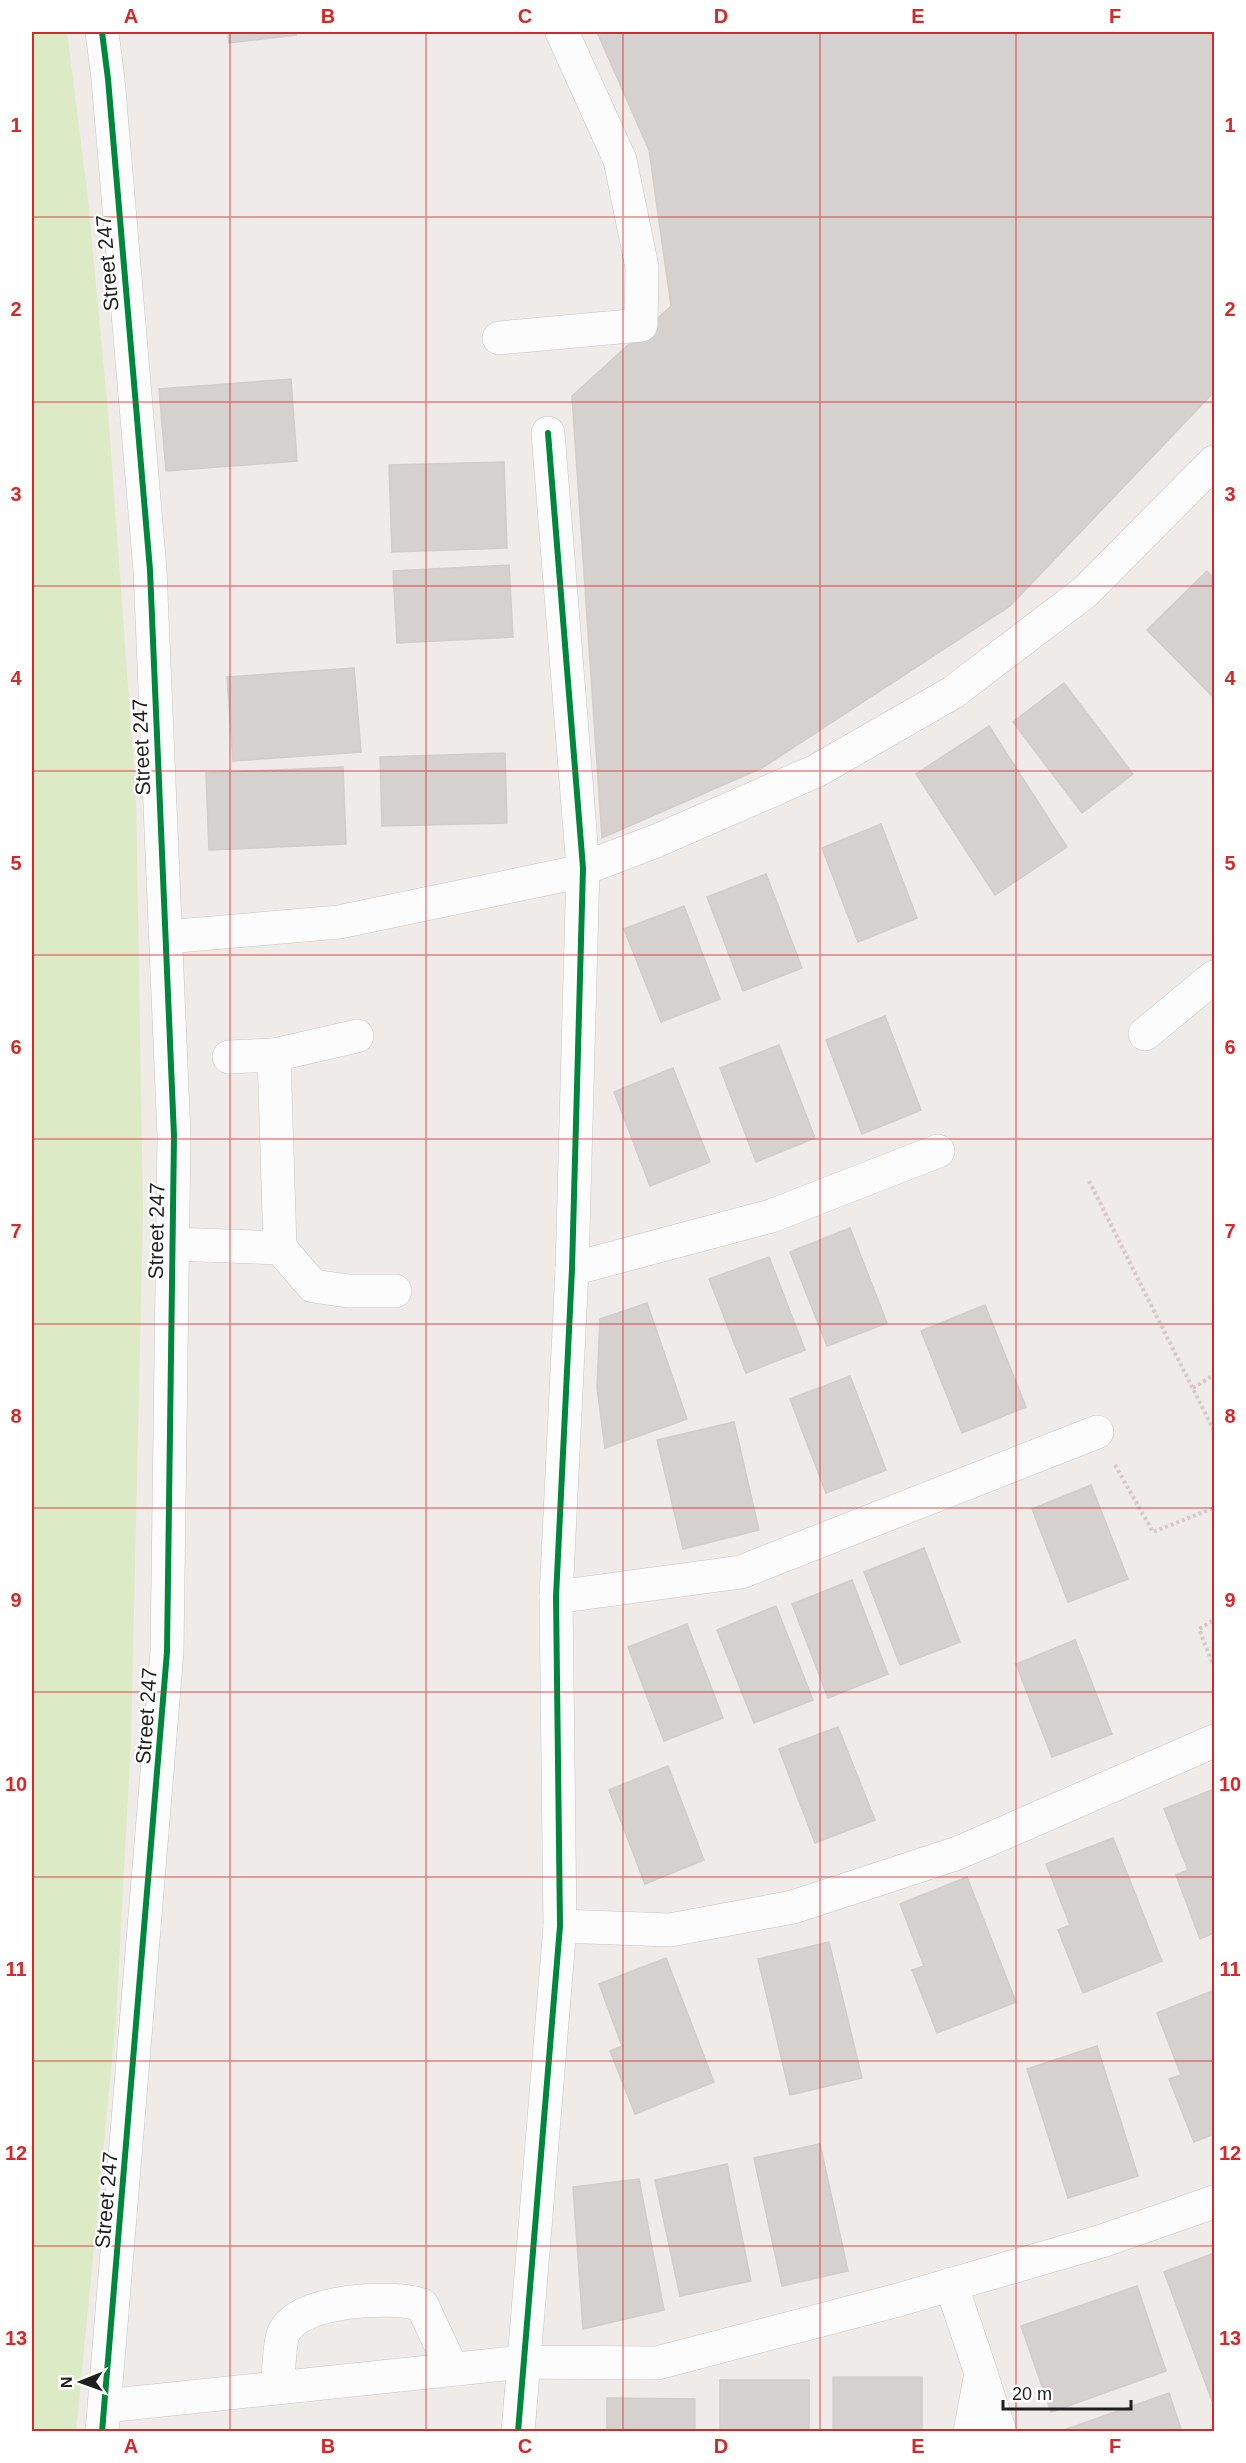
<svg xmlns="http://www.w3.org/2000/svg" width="1246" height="2463" viewBox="0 0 1246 2463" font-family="Arial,sans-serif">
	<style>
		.grass { fill: #dcebc6 }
		.building { fill: #d5d1cf; stroke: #d1cdc9; stroke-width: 1.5 }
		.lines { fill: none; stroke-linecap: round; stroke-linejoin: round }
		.minor-casing { stroke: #c6c5c4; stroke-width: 34 }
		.path { stroke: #d7c8c7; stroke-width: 4; stroke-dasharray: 3 3; stroke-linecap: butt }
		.minor { stroke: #fcfcfc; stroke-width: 33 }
		.cycleway-casing { stroke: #fff; stroke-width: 10 }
		.cycleway { stroke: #00873e; stroke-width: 6 }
		.grid { fill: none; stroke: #d62828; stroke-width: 1.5; stroke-opacity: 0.55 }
		.labels { text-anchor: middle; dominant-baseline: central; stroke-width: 4.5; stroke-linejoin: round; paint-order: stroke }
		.street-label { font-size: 21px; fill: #1f1f1f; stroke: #fff }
		.neatline { fill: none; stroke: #d62828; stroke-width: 2 }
		.grid-label { font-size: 20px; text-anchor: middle; font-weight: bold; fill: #d62828 }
	</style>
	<rect width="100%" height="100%" fill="#eeebe8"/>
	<path class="grass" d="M32,32H67L87,190L108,412L136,795L143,1213L131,1740L116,2020L76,2432L32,2431Z"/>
	<g class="building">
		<path d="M228,32H296V35L229,43Z"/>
		<path d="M597,32H1214V392L1010,606L762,768L602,838L572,396L671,306L649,150Z"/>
		<path d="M291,379L297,461L166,471L159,389Z"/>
		<path d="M504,462L507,548L392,552L389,465Z"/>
		<path d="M509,565L513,637L397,643L393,571Z"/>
		<path d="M1207,571L1214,579V698L1147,630Z"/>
		<path d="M354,668L361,752L233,761L227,677Z"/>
		<path d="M1064,683L1133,774L1082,813L1013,722Z"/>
		<path d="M989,726L1067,847L995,895L916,774Z"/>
		<path d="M505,753L507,823L382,826L380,757Z"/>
		<path d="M343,767L346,844L209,850L206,773Z"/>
		<path d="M881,824L917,918L858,942L822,848Z"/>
		<path d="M766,874L802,968L743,991L707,897Z"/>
		<path d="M684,906L720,999L661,1022L624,929Z"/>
		<path d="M885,1016L921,1110L862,1134L826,1040Z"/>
		<path d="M779,1045L815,1138L756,1162L720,1068Z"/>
		<path d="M673,1068L710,1162L650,1186L614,1092Z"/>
		<path d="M850,1228L887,1323L827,1346L790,1252Z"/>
		<path d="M769,1257L805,1350L746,1373L709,1279Z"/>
		<path d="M647,1303L687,1419L605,1448L597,1388L600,1319Z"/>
		<path d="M985,1305L1026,1407L962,1433L921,1331Z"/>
		<path d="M850,1376L886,1470L826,1493L790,1399Z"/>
		<path d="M734,1422L759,1530L683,1549L657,1440Z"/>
		<path d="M1091,1485L1128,1579L1068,1602L1032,1509Z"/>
		<path d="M924,1548L960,1642L900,1665L864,1572Z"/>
		<path d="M852,1580L888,1674L828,1698L792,1604Z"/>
		<path d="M776,1606L813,1700L754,1723L717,1630Z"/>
		<path d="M687,1624L723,1718L664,1741L628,1647Z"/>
		<path d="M1075,1640L1112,1734L1052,1757L1016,1664Z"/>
		<path d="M838,1727L875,1820L815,1843L779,1749Z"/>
		<path d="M668,1766L704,1860L645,1884L609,1790Z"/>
		<path d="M1214,1789V1933L1200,1939L1176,1875L1188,1870L1164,1809Z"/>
		<path d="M1113,1838L1162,1961L1083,1993L1058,1930L1070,1925L1046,1864Z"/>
		<path d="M967,1877L1016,2002L937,2033L912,1970L924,1966L900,1904Z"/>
		<path d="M829,1942L862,2078L790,2095L758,1959Z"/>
		<path d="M666,1958L714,2082L635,2114L610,2051L622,2046L599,1984Z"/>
		<path d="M1214,1990V2134L1194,2142L1169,2079L1181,2075L1157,2013Z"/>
		<path d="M1097,2046L1138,2176L1068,2198L1027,2069Z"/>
		<path d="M820,2144L848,2271L782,2286L754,2158Z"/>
		<path d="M727,2164L751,2281L680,2296L655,2180Z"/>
		<path d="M639,2179L664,2310L583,2329L573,2187Z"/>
		<path d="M1214,2253V2406L1164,2272Z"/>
		<path d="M1137,2286L1166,2371L1051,2412L1021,2326Z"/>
		<rect x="833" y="2377" width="89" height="55"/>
		<rect x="720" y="2380" width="89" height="52"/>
		<path d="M1169,2393L1182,2432H1061V2431Z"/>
		<path d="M607,2398L695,2399V2432H607Z"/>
	</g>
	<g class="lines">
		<defs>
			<g id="minor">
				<path d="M499,338L641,325L642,267L620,160L562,32"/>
				<path d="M166,937L339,922L569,874L656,841L816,771L952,693L1085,592L1214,462"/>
				<path d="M1145,1034L1214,977"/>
				<path d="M274,1055L357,1036"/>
				<path d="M229,1057L274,1055L280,1248"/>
				<path d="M172,1244L280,1248L313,1286L348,1291H395"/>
				<path d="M572,1269L771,1216L938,1151"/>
				<path d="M556,1597L741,1572L1097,1432"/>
				<path d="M560,1926L670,1930L793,1907L958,1853L1214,1741"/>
				<path d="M951,2284L981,2373L970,2432"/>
				<path d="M982,2377L1000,2432"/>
				<path d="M277,2388C279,2374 279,2343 284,2332C301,2299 392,2295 422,2305L452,2369"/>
				<path d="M105,2406L523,2362L657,2363L898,2300L1102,2241L1214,2202"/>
				<path d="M102,2432L167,1652L174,1136L150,570L108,79L102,32"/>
				<path d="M518,2432L560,1926L556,1597L572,1269L583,868L548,433"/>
			</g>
		</defs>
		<use href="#minor" class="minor-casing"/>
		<g class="path">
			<path d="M1089,1181L1214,1431"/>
			<path d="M1193,1388L1214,1375"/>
			<path d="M1115,1465L1153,1532L1214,1508"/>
			<path d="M1212,1662L1199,1629L1214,1620"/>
		</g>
		<use href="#minor" class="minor"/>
		<defs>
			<g id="cycleway">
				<path d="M102,2432L167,1652L174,1136L150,570L108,79L102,32"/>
				<path d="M518,2432L560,1926L556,1597L572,1269L583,868L548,433"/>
			</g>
		</defs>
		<use href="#cycleway" class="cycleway-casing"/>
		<use href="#cycleway" class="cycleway"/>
	</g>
	<path class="grid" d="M230,32V2432M426,32V2432M623,32V2432M820,32V2432M1016,32V2432M32,217H1214M32,402H1214M32,586H1214M32,771H1214M32,955H1214M32,1139H1214M32,1324H1214M32,1508H1214M32,1692H1214M32,1877H1214M32,2061H1214M32,2246H1214"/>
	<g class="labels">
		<g class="street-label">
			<text transform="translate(107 263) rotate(-95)">Street 247</text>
			<text transform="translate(141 747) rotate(-92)">Street 247</text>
			<text transform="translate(156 1231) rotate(-89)">Street 247</text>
			<text transform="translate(146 1716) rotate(-86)">Street 247</text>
			<text transform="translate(106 2200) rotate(-85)">Street 247</text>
		</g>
	</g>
	<rect width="1246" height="2463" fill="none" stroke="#ffffff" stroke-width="66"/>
	<g transform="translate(81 2382) rotate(269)" stroke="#ffffff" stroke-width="4.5" paint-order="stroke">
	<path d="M0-4.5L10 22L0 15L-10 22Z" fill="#1f1f1f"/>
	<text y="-9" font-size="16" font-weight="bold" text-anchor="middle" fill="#1f1f1f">N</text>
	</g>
	<path d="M1003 2400v9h128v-9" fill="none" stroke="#1f1f1f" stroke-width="3"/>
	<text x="1012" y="2400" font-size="18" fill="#1f1f1f" stroke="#ffffff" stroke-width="4.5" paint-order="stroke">20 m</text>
	<rect x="33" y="33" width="1180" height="2397" class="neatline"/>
	<g class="grid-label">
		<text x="131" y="23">A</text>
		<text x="328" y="23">B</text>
		<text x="525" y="23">C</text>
		<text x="721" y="23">D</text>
		<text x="918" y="23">E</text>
		<text x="1115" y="23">F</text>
		<text x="16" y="132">1</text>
		<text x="1230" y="132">1</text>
		<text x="16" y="316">2</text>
		<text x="1230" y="316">2</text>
		<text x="16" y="501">3</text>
		<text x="1230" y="501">3</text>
		<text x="16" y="685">4</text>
		<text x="1230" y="685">4</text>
		<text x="16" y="870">5</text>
		<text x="1230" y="870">5</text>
		<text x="16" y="1054">6</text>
		<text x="1230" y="1054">6</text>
		<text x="16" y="1238">7</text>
		<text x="1230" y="1238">7</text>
		<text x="16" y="1423">8</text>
		<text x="1230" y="1423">8</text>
		<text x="16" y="1607">9</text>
		<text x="1230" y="1607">9</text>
		<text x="16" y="1791">10</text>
		<text x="1230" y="1791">10</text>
		<text x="16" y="1976">11</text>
		<text x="1230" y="1976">11</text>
		<text x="16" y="2160">12</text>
		<text x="1230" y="2160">12</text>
		<text x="16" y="2345">13</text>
		<text x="1230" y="2345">13</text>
		<text x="131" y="2453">A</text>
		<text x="328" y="2453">B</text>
		<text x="525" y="2453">C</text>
		<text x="721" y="2453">D</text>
		<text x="918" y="2453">E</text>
		<text x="1115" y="2453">F</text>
	</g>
</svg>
